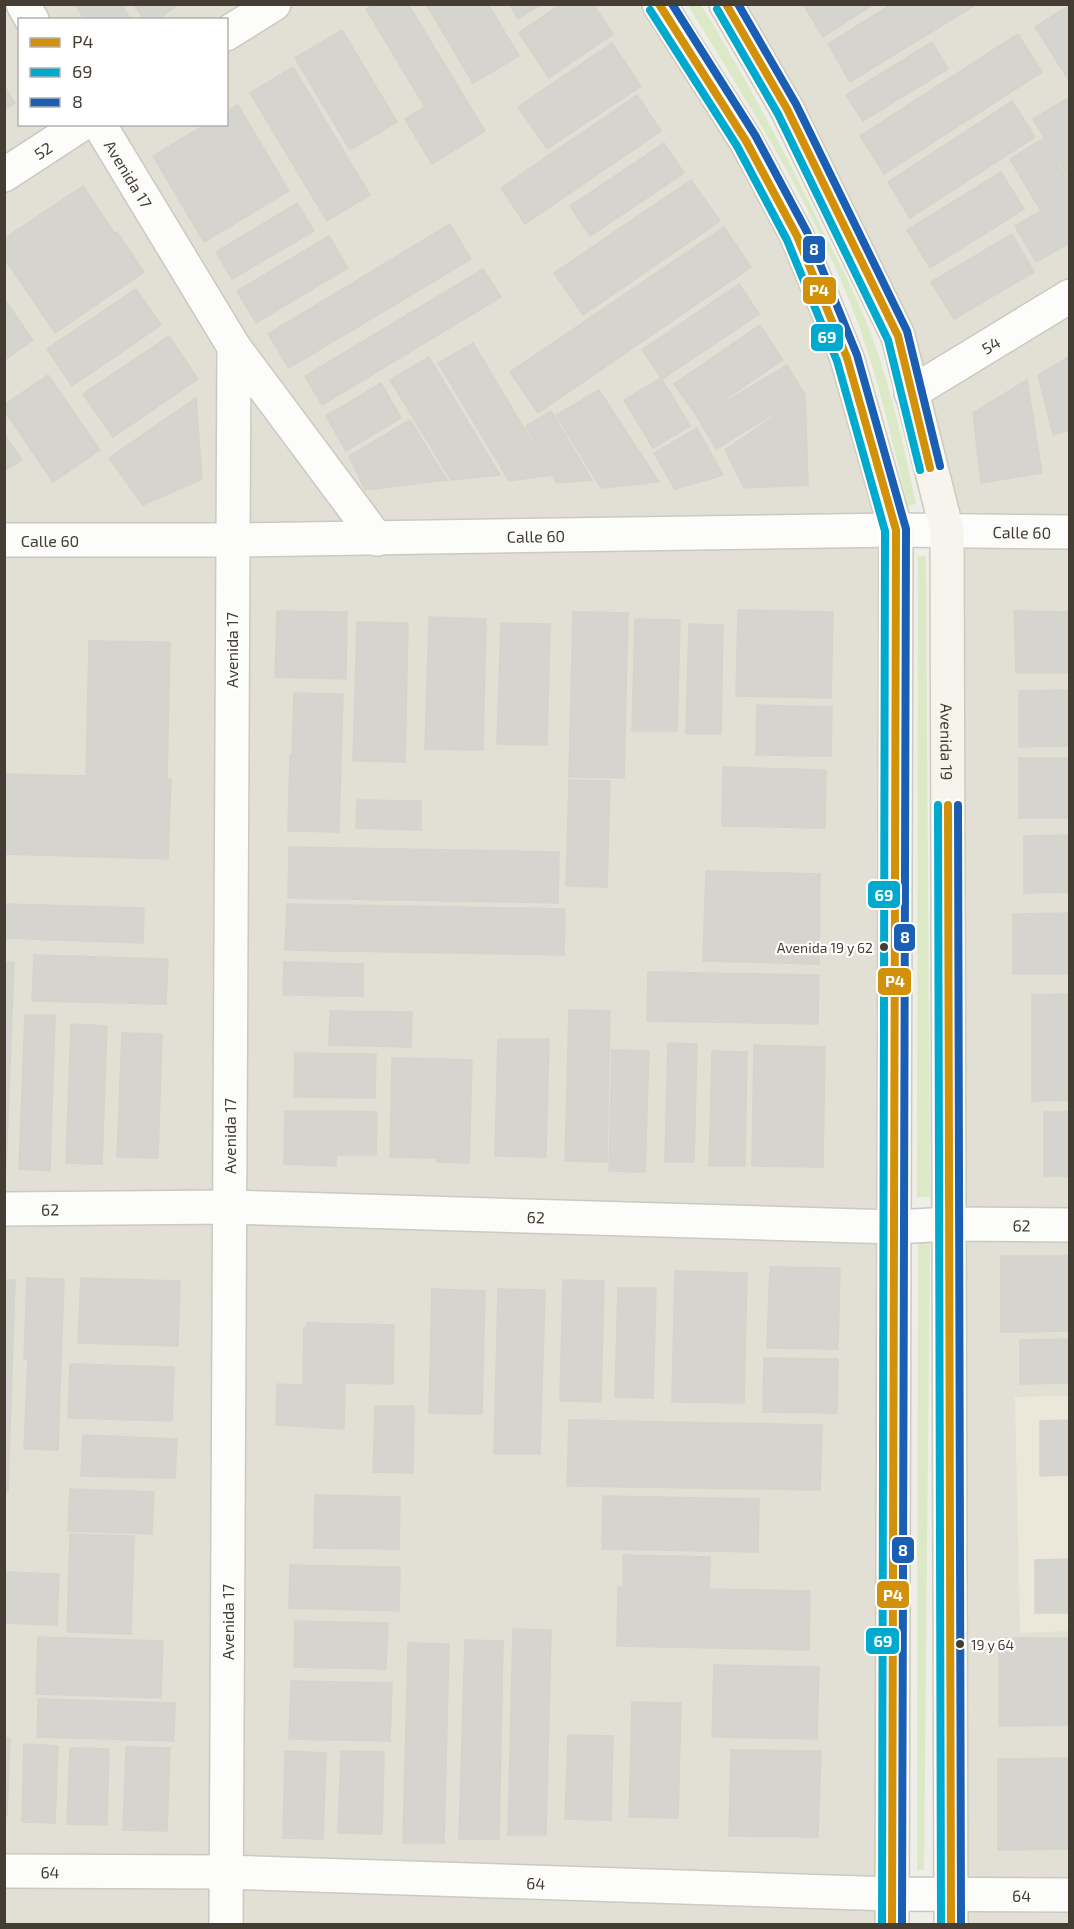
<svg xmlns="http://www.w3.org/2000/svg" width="1074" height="1929" viewBox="0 0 1074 1929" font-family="'Exo 2',sans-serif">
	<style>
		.residential { fill: #e2dfd4; fill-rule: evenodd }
		.education { fill: #ece8d9 }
		.green { fill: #dbe9c7 }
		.building { fill: #d6d4ce; stroke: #d6d3cd; stroke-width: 1.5 }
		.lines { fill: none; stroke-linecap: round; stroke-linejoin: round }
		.minor-casing { stroke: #cbc9c3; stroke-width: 36 }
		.tertiary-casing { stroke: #cbc9c3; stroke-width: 36 }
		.secondary-casing { stroke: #cdcabe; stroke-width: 36 }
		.minor { stroke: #fcfcfb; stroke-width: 33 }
		.tertiary { stroke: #fcfcfb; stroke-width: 33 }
		.secondary { stroke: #f6f4ed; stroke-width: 33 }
		.bus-1-casing { stroke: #fff; stroke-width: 12 }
		.bus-2-casing { stroke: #fff; stroke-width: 12 }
		.bus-3-casing { stroke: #fff; stroke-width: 12 }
		.bus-1 { stroke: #d3910a; stroke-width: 8 }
		.bus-2 { stroke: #00a9ce; stroke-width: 8 }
		.bus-3 { stroke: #1a5fb4; stroke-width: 8 }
		.bus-dot { fill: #433d34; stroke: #fff; stroke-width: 2 }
		.labels { text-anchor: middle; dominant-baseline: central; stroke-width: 4.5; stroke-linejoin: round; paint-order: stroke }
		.bus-label { font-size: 14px; fill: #433d34; stroke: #fff; text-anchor: end }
		.street-label { font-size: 16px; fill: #433d34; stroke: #fff }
		.line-badge { stroke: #fff; stroke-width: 2 }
		.badge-label { font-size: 16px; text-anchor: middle; font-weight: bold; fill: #fff }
	</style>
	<rect width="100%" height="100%" fill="#eeede7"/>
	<g class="residential">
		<path d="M5,5H659L746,141L896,530L892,1924H5ZM20,20H226V124H20Z"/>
		<path d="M726,5H1069V1924H951L947,531L911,393Z"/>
	</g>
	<path class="education" d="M1069,1396V1631L1020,1633L1015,1397Z"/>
	<g class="green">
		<path d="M688,5H701C747,80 788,157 826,237C844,272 862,308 875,345C893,396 905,451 916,504L908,506C893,445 880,384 859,326C817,211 751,108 688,5Z"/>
		<path d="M918,556H926L930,1197H917Z"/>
		<path d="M918,1236L930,1237L924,1870H917Z"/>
	</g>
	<g class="building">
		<path d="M75,4H121L131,20H85Z"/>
		<path d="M134,4H179L157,20H144Z"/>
		<path d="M373,4H408L485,131L432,164L405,119L425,107L366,9Z"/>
		<path d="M426,4H488L519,56L473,83Z"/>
		<path d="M510,4H542L518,19Z"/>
		<path d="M561,4H593L613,34L549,78L519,33Z"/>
		<path d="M803,4H874L823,37Z"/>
		<path d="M892,4H977L850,82L828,44Z"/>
		<path d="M1070,5V82L1035,27Z"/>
		<path d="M342,30L397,122L350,150L295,58Z"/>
		<path d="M1018,34L1042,72L884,174L860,136Z"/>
		<path d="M932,42L948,69L863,121L846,95Z"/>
		<path d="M612,43L641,86L547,149L518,107Z"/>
		<path d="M293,67L370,195L327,221L250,93Z"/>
		<path d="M4,86L15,103L4,110Z"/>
		<path d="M637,95L661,131L525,224L501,188Z"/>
		<path d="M1070,97V179L1033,119Z"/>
		<path d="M1012,101L1035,137L910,218L888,182Z"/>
		<path d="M238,105L289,191L204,242L153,156L206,124H226V112Z"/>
		<path d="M1043,139L1070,184V243L1036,262L1015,226L1041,211L1010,159Z"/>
		<path d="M664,143L684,173L590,236L570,206Z"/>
		<path d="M1001,172L1024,209L930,268L907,230Z"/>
		<path d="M691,180L720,221L583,315L554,273Z"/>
		<path d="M83,186L115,234L28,293L4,258V239Z"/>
		<path d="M297,203L314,231L232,279L216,252Z"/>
		<path d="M450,224L471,259L289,368L268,334Z"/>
		<path d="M724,227L751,267L538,413L510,372Z"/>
		<path d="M117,232L144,272L55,333L28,293Z"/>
		<path d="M1012,234L1034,272L954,319L931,282Z"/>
		<path d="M329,236L348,268L256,323L237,291Z"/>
		<path d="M483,269L501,297L322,405L305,376Z"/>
		<path d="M739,284L759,314L662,379L642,350Z"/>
		<path d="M136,289L161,325L72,386L47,349Z"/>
		<path d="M4,299L33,340L4,360Z"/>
		<path d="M760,325L783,360L698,418L674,384Z"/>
		<path d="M169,336L198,379L113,437L83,394Z"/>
		<path d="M473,343L552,475L509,481L438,363Z"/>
		<path d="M1070,356V430L1053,435L1038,375Z"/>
		<path d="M429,357L500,475L451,480L390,380Z"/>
		<path d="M787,365L805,395L716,449L698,418Z"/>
		<path d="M48,375L100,450L53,482L4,410V405Z"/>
		<path d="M661,378L690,426L653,448L624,400Z"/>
		<path d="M1027,380L1042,473L981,483L973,413Z"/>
		<path d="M381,383L401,418L346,451L326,416Z"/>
		<path d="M599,390L659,482L601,488L556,415Z"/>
		<path d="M805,395L808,485L744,488L725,450Z"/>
		<path d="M196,398L202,479L143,505L109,458Z"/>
		<path d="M551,411L592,480L557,483L526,426Z"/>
		<path d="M410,420L447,480L365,490L349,456Z"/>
		<path d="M697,428L723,475L675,489L654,453Z"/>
		<path d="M4,434L22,460L4,471Z"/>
		<path d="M738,610L833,612L831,698L736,696Z"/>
		<path d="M277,611L347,612L346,679L275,677Z"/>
		<path d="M1014,611L1070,612V673H1016Z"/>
		<path d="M573,612L628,613L624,778L569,777Z"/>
		<path d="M429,617L486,619L483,750L425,749Z"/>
		<path d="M635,619L680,620L677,731H632Z"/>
		<path d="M357,622L408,623L405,762L353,761Z"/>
		<path d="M501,623L550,624L547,745L497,744Z"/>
		<path d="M689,624L723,625L721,734H686Z"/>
		<path d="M89,641L170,642L167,779H171L168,859L4,854L5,774L86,776Z"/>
		<path d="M1070,690V746L1019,747V691Z"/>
		<path d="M294,693L343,694L341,756L292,755Z"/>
		<path d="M757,705L832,707L831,756L756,755Z"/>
		<path d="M290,755L341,756L339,832L288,831Z"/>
		<rect x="1019" y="758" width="51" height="60"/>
		<path d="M723,767L826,770L825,828L722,826Z"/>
		<path d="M569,780L610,781L607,887L566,886Z"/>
		<path d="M357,800L421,801V830L356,828Z"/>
		<path d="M1070,835V892L1024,893V836Z"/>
		<path d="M289,847L559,852L558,903L288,898Z"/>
		<path d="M706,871L820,874L819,964L703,961Z"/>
		<path d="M4,904L144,908L143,943L4,938Z"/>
		<path d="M287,904L565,909L564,955L285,950Z"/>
		<path d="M1070,913V974H1013V914Z"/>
		<path d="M34,955L168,959L166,1004L32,1001Z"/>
		<path d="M4,962L14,963L6,1168H4Z"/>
		<path d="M284,962L363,964V996L283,995Z"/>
		<path d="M648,972L819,975L818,1024L647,1021Z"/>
		<path d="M1070,994V1100L1032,1101V995Z"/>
		<path d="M569,1010L610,1011L607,1162L565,1161Z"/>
		<path d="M330,1011L412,1012L411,1047L329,1045Z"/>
		<path d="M25,1015H55L50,1171L19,1169Z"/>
		<path d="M71,1024L107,1026L102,1164L66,1163Z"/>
		<path d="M122,1033L162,1034L158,1158L117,1157Z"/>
		<path d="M498,1039H549L546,1157L495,1156Z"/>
		<path d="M668,1043L697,1044L694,1162H665Z"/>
		<path d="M754,1045L825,1047L823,1167L752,1166Z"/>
		<path d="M612,1050L649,1051L645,1172L609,1171Z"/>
		<path d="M712,1051L747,1052L745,1166H709Z"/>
		<path d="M295,1053L376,1054L375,1098L294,1097Z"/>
		<path d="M392,1058L439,1059L437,1158L390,1157Z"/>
		<path d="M439,1059L472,1060L469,1163L437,1162Z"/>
		<path d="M285,1111H338L336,1166L284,1164Z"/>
		<path d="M338,1111L377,1112L376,1155H336Z"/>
		<rect x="1044" y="1112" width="26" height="64"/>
		<path d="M1001,1256H1070V1331L1001,1332Z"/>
		<path d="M770,1267L840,1268L838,1349L767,1348Z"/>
		<path d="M675,1271L747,1273L744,1403L672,1402Z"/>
		<path d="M27,1278L64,1279L61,1361L24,1359Z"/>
		<path d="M81,1278L180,1281L178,1346L78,1343Z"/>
		<path d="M4,1280H15L8,1492H4Z"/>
		<path d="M563,1280L604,1281L601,1402L560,1401Z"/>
		<path d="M618,1288H656L653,1398L615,1397Z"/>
		<path d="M432,1289L485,1291L482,1414L429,1413Z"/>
		<path d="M498,1289L545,1290L540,1454H494Z"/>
		<path d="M307,1323L394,1325L393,1384L345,1383L344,1429L276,1425L277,1384L303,1385L304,1328L307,1327Z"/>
		<path d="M1070,1339V1383L1020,1384V1340Z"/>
		<path d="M764,1358L838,1359L837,1413L763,1412Z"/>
		<path d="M28,1359L61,1361L58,1450L24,1449Z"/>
		<path d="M70,1364L174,1367L172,1421L68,1418Z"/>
		<path d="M375,1406H414L413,1473L373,1472Z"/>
		<path d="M569,1420L822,1425L820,1490L567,1486Z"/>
		<path d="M1070,1420V1475L1040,1476V1421Z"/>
		<path d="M83,1435L177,1439L175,1478L81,1476Z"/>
		<path d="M70,1489L154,1492L152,1534L68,1531Z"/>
		<path d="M315,1495L400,1497L399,1549L314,1548Z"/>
		<path d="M603,1496L759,1499L758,1552L602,1549Z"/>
		<path d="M70,1534L134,1536L131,1634L67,1632Z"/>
		<path d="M623,1555L710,1557L709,1589L810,1591L809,1650L617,1646L618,1587H623Z"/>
		<path d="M1070,1559V1613H1035V1560Z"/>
		<path d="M290,1565L400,1567L399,1611L289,1608Z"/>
		<path d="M4,1572L59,1574L57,1625L4,1623Z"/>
		<path d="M295,1621L388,1623L386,1669L294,1667Z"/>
		<path d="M513,1629L551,1630L546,1835H508Z"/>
		<path d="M38,1637L163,1641L161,1698L36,1694Z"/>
		<path d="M999,1638H1070V1696L999,1697Z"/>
		<path d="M465,1640L503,1641L499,1839H459Z"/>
		<path d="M408,1643L449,1644L444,1843H403Z"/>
		<path d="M714,1665L819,1667L817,1739L712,1737Z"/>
		<path d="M291,1681L392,1683L390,1741L289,1739Z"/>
		<path d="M1070,1696V1725L999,1726V1697Z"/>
		<path d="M38,1699L175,1703L174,1741L37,1737Z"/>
		<path d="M632,1702L681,1703L678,1818L629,1817Z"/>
		<path d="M568,1735L613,1736L611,1820L565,1819Z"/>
		<path d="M4,1738H10L7,1816H4Z"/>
		<path d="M24,1744L58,1746L55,1823L22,1822Z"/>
		<path d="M126,1747L170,1748L167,1831L123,1830Z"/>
		<path d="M70,1748L109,1749L107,1825L67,1824Z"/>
		<path d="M731,1750L821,1751L818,1837L729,1836Z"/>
		<path d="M285,1751L326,1753L323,1839L283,1838Z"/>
		<path d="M341,1751L384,1752L382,1834L338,1833Z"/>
		<path d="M1070,1758V1849L998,1850V1759Z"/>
	</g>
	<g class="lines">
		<defs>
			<g id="minor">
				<path d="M23,4L32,20"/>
				<path d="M226,34L274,4"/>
				<path id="s1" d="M99,124L234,347L226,1924"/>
				<path id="s2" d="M4,175L82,124"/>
				<path d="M234,347L377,539"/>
				<path id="s3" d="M911,393L1070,296"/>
				<path id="s4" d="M4,1209L228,1207L894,1227L950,1224L1070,1225"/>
				<path id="s5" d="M4,1871L226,1872L892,1894L1070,1895"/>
			</g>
			<g id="tertiary">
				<path id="s6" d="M4,540H232L896,530L1070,532"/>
			</g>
			<g id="secondary">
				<path d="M659,4L746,141L797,236L847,358L896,530L892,1924"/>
				<path id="s7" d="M726,4L787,109L898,336L947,531L951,1924"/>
			</g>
		</defs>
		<use href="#minor" class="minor-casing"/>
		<use href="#tertiary" class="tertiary-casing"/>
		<use href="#secondary" class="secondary-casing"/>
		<use href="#minor" class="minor"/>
		<use href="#tertiary" class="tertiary"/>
		<use href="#secondary" class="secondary"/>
		<defs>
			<g id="bus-1">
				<path d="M659,4L746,141L797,236L847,358L896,530L892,1924"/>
				<path d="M726,4L787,109L898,336L930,468"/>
				<path d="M948,805L951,1924"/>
			</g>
			<g id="bus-2">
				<path d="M717,9L778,114L888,340L920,470"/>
				<path d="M650,10L737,146L787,240L837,361L885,531L882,1924"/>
				<path d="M938,805L941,1924"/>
			</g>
			<g id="bus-3">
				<path d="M672,4L755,135L807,232L857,355L906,529L902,1924"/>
				<path d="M738,4L796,104L907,331L940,466"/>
				<path d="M958,805L961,1924"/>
			</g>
		</defs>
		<use href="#bus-1" class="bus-1-casing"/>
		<use href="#bus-2" class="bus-2-casing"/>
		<use href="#bus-3" class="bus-3-casing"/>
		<use href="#bus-1" class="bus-1"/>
		<use href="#bus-2" class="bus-2"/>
		<use href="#bus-3" class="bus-3"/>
	</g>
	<g class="bus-dot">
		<circle cx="884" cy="947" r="5"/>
		<circle cx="960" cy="1644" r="5"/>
	</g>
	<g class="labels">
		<g class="bus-label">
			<text x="873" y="947">Avenida 19 y 62</text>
			<text x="971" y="1644" text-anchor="start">19 y 64</text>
		</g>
		<g class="street-label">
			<text stroke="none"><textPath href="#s2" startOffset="46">52</textPath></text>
			<text stroke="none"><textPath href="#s1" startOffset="58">Avenida 17</textPath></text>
			<text stroke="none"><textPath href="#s3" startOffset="93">54</textPath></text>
			<text stroke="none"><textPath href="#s6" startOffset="1018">Calle 60</textPath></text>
			<text stroke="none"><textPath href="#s6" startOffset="532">Calle 60</textPath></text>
			<text stroke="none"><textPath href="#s6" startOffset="46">Calle 60</textPath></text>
			<text transform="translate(231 650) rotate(-90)">Avenida 17</text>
			<text stroke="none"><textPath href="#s7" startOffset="786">Avenida 19</textPath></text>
			<text transform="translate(229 1136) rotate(-90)">Avenida 17</text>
			<text stroke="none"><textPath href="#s4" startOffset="46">62</textPath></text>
			<text stroke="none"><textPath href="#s4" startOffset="532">62</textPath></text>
			<text stroke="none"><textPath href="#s4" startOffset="1018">62</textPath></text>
			<text transform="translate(227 1622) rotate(-90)">Avenida 17</text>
			<text stroke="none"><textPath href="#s5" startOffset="46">64</textPath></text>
			<text stroke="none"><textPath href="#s5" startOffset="532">64</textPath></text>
			<text stroke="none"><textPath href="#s5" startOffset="1018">64</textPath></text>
		</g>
	</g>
	<g class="line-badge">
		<rect x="802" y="235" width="24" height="29" rx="6" fill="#1a5fb4"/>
		<rect x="802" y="276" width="35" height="29" rx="6" fill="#d3910a"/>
		<rect x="810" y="323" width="34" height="29" rx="6" fill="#00a9ce"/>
		<rect x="867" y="880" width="34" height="29" rx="6" fill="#00a9ce"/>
		<rect x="893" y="923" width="23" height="29" rx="6" fill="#1a5fb4"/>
		<rect x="877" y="967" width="35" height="29" rx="6" fill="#d3910a"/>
		<rect x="891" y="1536" width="24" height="28" rx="6" fill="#1a5fb4"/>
		<rect x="876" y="1580" width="34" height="29" rx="6" fill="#d3910a"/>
		<rect x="865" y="1627" width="35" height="28" rx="6" fill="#00a9ce"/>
	</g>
	<g class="badge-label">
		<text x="814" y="255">8</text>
		<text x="819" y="296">P4</text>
		<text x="827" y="343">69</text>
		<text x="884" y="901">69</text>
		<text x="905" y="943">8</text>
		<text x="895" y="987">P4</text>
		<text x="903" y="1556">8</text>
		<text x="893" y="1601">P4</text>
		<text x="883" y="1647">69</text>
	</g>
	<rect width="1074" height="1929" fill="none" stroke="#433d34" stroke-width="12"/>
	<rect x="18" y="18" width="210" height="108" fill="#ffffff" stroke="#b4b1ae" stroke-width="1.5"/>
	<rect x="30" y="38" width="30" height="9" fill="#d3910a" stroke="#b4b1ae" stroke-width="1.5"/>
	<text x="72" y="48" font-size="18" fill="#433d34">P4</text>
	<rect x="30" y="68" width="30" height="9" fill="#00a9ce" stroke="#b4b1ae" stroke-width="1.5"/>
	<text x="72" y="78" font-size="18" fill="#433d34">69</text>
	<rect x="30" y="98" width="30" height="9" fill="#1a5fb4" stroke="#b4b1ae" stroke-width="1.5"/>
	<text x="72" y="108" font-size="18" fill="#433d34">8</text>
</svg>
